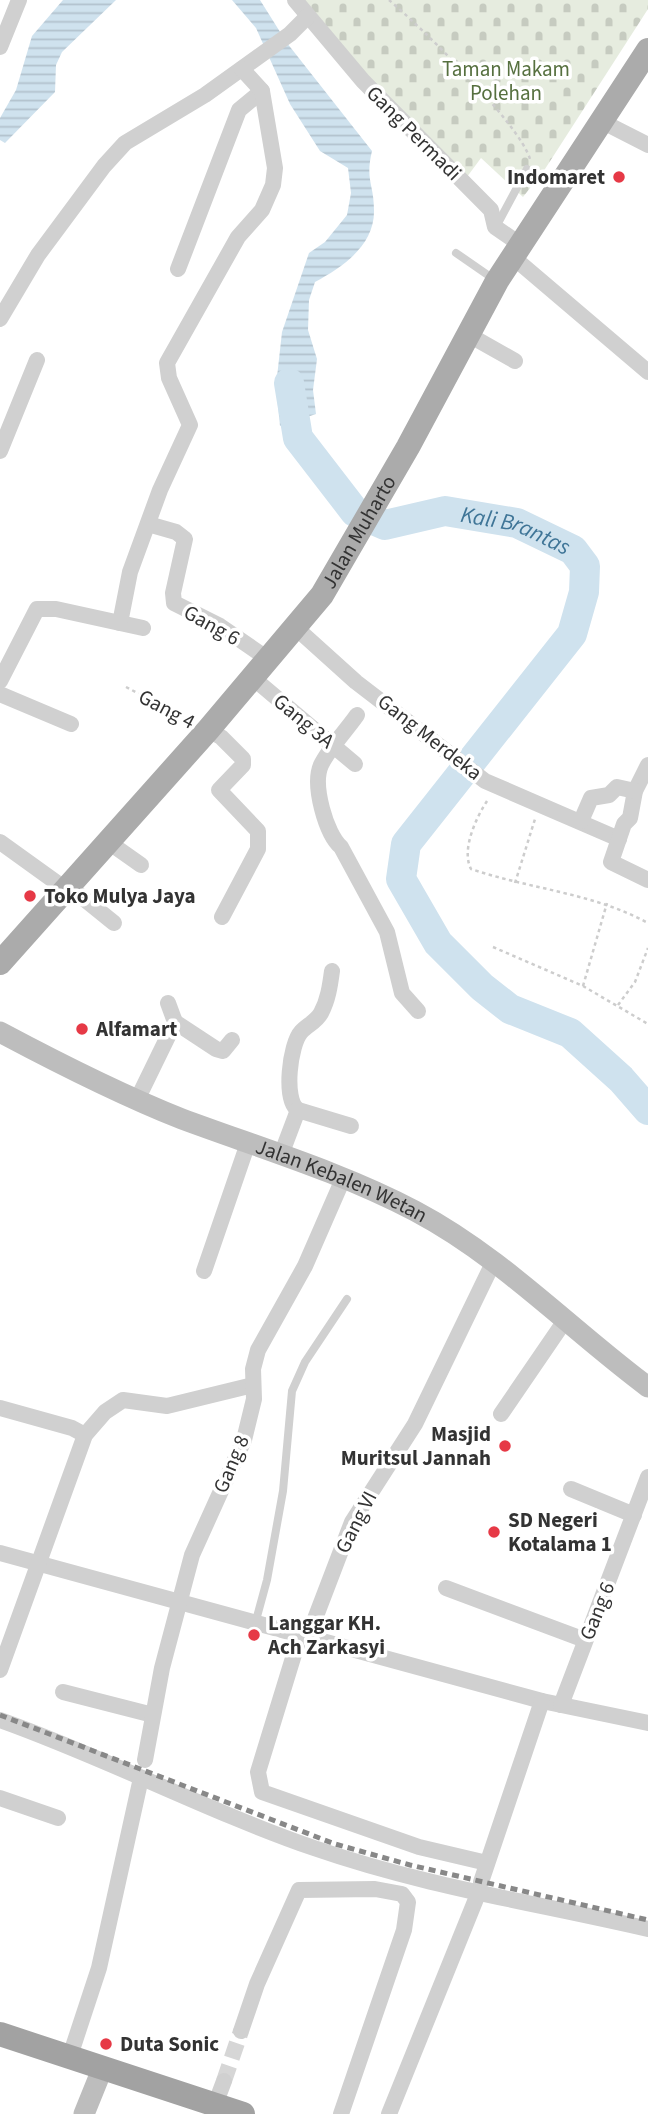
<svg xmlns="http://www.w3.org/2000/svg" width="648" height="2114" viewBox="0 0 648 2114" font-family="'Source Sans 3',sans-serif">
	<style>
		.cemetery { fill: url(#cemetery-stones) }
		.water { fill: url(#water-rules) }
		.lines { fill: none; stroke-linecap: round; stroke-linejoin: round }
		.river { stroke: #cfe2ee; stroke-width: 30 }
		.minor-tunnel { stroke: #d6d6d6; stroke-width: 16; stroke-dasharray: 16 8; stroke-linecap: butt }
		.path { stroke: #cdcdcd; stroke-width: 2.5; stroke-dasharray: 3.5 3.5; stroke-linecap: butt }
		.service { stroke: #d0d0d0; stroke-width: 8 }
		.minor { stroke: #d0d0d0; stroke-width: 16 }
		.secondary { stroke: #bdbdbd; stroke-width: 21 }
		.primary { stroke: #ababab; stroke-width: 24 }
		.trunk { stroke: #a2a2a2; stroke-width: 24 }
		.rail { stroke: #888; stroke-width: 5; stroke-dasharray: 7 5; stroke-linecap: butt }
		.poi-dot { fill: #e63946; stroke: #fff; stroke-width: 2.5 }
		.labels { text-anchor: middle; dominant-baseline: central; stroke-width: 7; stroke-linejoin: round; paint-order: stroke }
		.park-label { font-size: 21px; fill: #56703f; stroke: #fff }
		.street-label { font-size: 21px; fill: #333; stroke: #fff }
		.poi-label { font-size: 21px; font-weight: bold; fill: #333; stroke: #fff; text-anchor: start }
		.water-label { font-size: 23px; font-style: italic; fill: #3f7597; stroke: #fff }
	</style>
	<defs>
		<pattern id="cemetery-stones" width="16" height="16" patternUnits="userSpaceOnUse" patternTransform="scale(1.75)"><rect width="16" height="16" fill="#e6ecdf"/><path d="M2 7V4a2 2 0 0 1 4 0v3zM10 15v-3a2 2 0 0 1 4 0v3z" fill="#c6cbc0"/></pattern>
		<pattern id="water-rules" width="6" height="5" patternUnits="userSpaceOnUse" patternTransform="scale(1.75)"><rect width="6" height="5" fill="#cfe2ee"/><path d="M0 2.5h6" fill="none" stroke="#b2c2cd"/></pattern>
	</defs>
	<rect width="100%" height="100%" fill="#fff"/>
	<path class="cemetery" d="M287,0H648V9L545,169L523,197L481,158L461,185L329,37Z"/>
	<g class="water">
		<path d="M63,0H116L62,52L56,65L55,92L5,143L0,140V118L16,90L32,36Z"/>
		<path d="M232,0H260L287,43L372,151C365,180 374,184 374,210C375,245 343,267 315,282L309,300L308,330L317,359L313,390L316,414L280,426L276,386L282,332L309,253L325,242L347,215L351,193L348,168L320,151L290,104L256,28Z"/>
	</g>
	<g class="lines">
		<path class="river" id="s1" d="M289,383L298,438L355,512L385,525L445,511L517,523L573,550L585,566L584,592L572,634L406,844L401,879L438,943L482,987L510,1009L570,1033L621,1079L648,1110"/>
		<path class="minor-tunnel" d="M224,2081L241,2031"/>
		<g class="path">
			<path d="M389,0C421,27 519,123 530,159"/>
			<path d="M126,687L189,720"/>
			<path d="M487,801C476,818 461,850 471,869C530,889 593,893 648,923"/>
			<path d="M515,883L535,819"/>
			<path d="M493,947L583,986L648,1024"/>
			<path d="M583,986L607,903"/>
			<path d="M618,1005L635,982L648,948"/>
		</g>
		<g class="service">
			<path d="M497,225L527,169"/>
			<path d="M456,253L495,280"/>
			<path d="M255,1624L267,1580L283,1491L292,1391L305,1362L347,1299"/>
		</g>
		<g class="minor">
			<path d="M295,0L363,81L491,210L495,227L521,245"/>
			<path d="M0,47L19,0"/>
			<path d="M603,122L648,145"/>
			<path d="M514,258L648,372"/>
			<path d="M178,269L239,110L262,91"/>
			<path d="M0,319L38,255L104,166L125,143L205,95L290,34L308,16"/>
			<path d="M469,335L515,361"/>
			<path d="M0,451L37,360"/>
			<path d="M148,524L176,532L185,539L173,593L174,603L220,626L268,659"/>
			<path d="M295,627L356,682L485,781L619,839"/>
			<path d="M143,628L120,623L130,572L160,490L190,425L169,378L167,363L238,237L262,210L273,185L275,168L262,91L242,69"/>
			<path d="M252,677L355,764"/>
			<path d="M0,681L37,609H56L120,623"/>
			<path d="M0,694L71,724"/>
			<path d="M357,715C346,731 329,748 321,765C312,785 326,834 341,847L387,932L402,993L418,1011"/>
			<path d="M208,730L221,737L243,759V765L219,790L258,831V849L222,917"/>
			<path d="M648,765L635,791L630,818L624,824L611,862L648,880"/>
			<path d="M581,821L591,798L609,795L617,787L635,791"/>
			<path d="M107,841L141,865"/>
			<path d="M0,842L64,888"/>
			<path d="M67,885L114,923"/>
			<path d="M168,1003L175,1022"/>
			<path d="M137,1100L175,1022L216,1049L223,1051L232,1040"/>
			<path d="M298,1110C283,1100 290,1044 301,1032C307,1025 316,1022 321,1013C328,1000 330,986 332,971"/>
			<path d="M281,1155L298,1110L351,1126"/>
			<path d="M204,1271L248,1143"/>
			<path d="M0,1408L72,1428L85,1435"/>
			<path d="M501,1414L566,1319"/>
			<path d="M571,1489L634,1515"/>
			<path d="M0,1553L542,1701L648,1723"/>
			<path d="M446,1588L585,1640"/>
			<path d="M300,1635L258,1772L262,1792L419,1847L487,1863"/>
			<path d="M308,1637L352,1522L415,1424L493,1263"/>
			<path d="M0,1670L85,1435L105,1412L123,1400L167,1406L253,1385"/>
			<path d="M63,1692L153,1715"/>
			<path d="M561,1705L648,1477"/>
			<path d="M0,1720C107,1758 207,1811 314,1848C423,1886 536,1903 648,1929"/>
			<path d="M145,1760L162,1668L192,1555L244,1440L254,1399L253,1369L258,1350L305,1266L343,1179"/>
			<path d="M0,1798L58,1818"/>
			<path d="M481,1882L542,1701"/>
			<path d="M241,2031L257,1984L299,1890L375,1889L402,1894L408,1902L404,1930L341,2114"/>
			<path d="M70,2056L99,1968L141,1778"/>
			<path d="M215,2105L224,2081"/>
			<path d="M389,2114L478,1894"/>
		</g>
		<g class="secondary">
			<path id="s2" d="M0,1032C60,1064 119,1094 182,1119C260,1148 341,1172 415,1211C502,1257 570,1329 648,1387"/>
			<path d="M84,2114L103,2067"/>
		</g>
		<path class="primary" id="s3" d="M0,963L208,730L322,595L408,447L497,281L648,50"/>
		<path class="trunk" d="M0,2034L243,2114"/>
		<path class="rail" d="M0,1715L335,1844L410,1865L648,1920"/>
	</g>
	<g class="poi-dot">
		<circle cx="619" cy="177" r="7"/>
		<circle cx="30" cy="896" r="7"/>
		<circle cx="82" cy="1029" r="7"/>
		<circle cx="505" cy="1446" r="7"/>
		<circle cx="494" cy="1532" r="7"/>
		<circle cx="254" cy="1635" r="7"/>
		<circle cx="106" cy="2044" r="7"/>
	</g>
	<g class="labels">
		<g class="park-label">
			<text x="506" y="69">Taman Makam<tspan x="506" dy="24">Polehan</tspan></text>
		</g>
		<g class="street-label">
			<text transform="translate(414 133) rotate(45)">Gang Permadi</text>
			<text stroke="none"><textPath href="#s3" startOffset="562">Jalan Muharto</textPath></text>
			<text transform="translate(212 625) rotate(29)">Gang 6</text>
			<text transform="translate(167 709) rotate(28)">Gang 4</text>
			<text transform="translate(304 721) rotate(40)">Gang 3A</text>
			<text transform="translate(430 737) rotate(38)">Gang Merdeka</text>
			<text stroke="none"><textPath href="#s2" startOffset="373">Jalan Kebalen Wetan</textPath></text>
			<text transform="translate(231 1464) rotate(-67)">Gang 8</text>
			<text transform="translate(356 1522) rotate(-63)">Gang VI</text>
			<text transform="translate(597 1611) rotate(-68)">Gang 6</text>
		</g>
		<g class="poi-label">
			<text x="605" y="177" text-anchor="end">Indomaret</text>
			<text x="44" y="896">Toko Mulya Jaya</text>
			<text x="96" y="1029">Alfamart</text>
			<text x="491" y="1434" text-anchor="end">Masjid<tspan x="491" dy="24">Muritsul Jannah</tspan></text>
			<text x="508" y="1520">SD Negeri<tspan x="508" dy="24">Kotalama 1</tspan></text>
			<text x="268" y="1623">Langgar KH.<tspan x="268" dy="24">Ach Zarkasyi</tspan></text>
			<text x="120" y="2044">Duta Sonic</text>
		</g>
		<g class="water-label">
			<text stroke="none"><textPath href="#s1" startOffset="317">Kali Brantas</textPath></text>
		</g>
	</g>
</svg>
